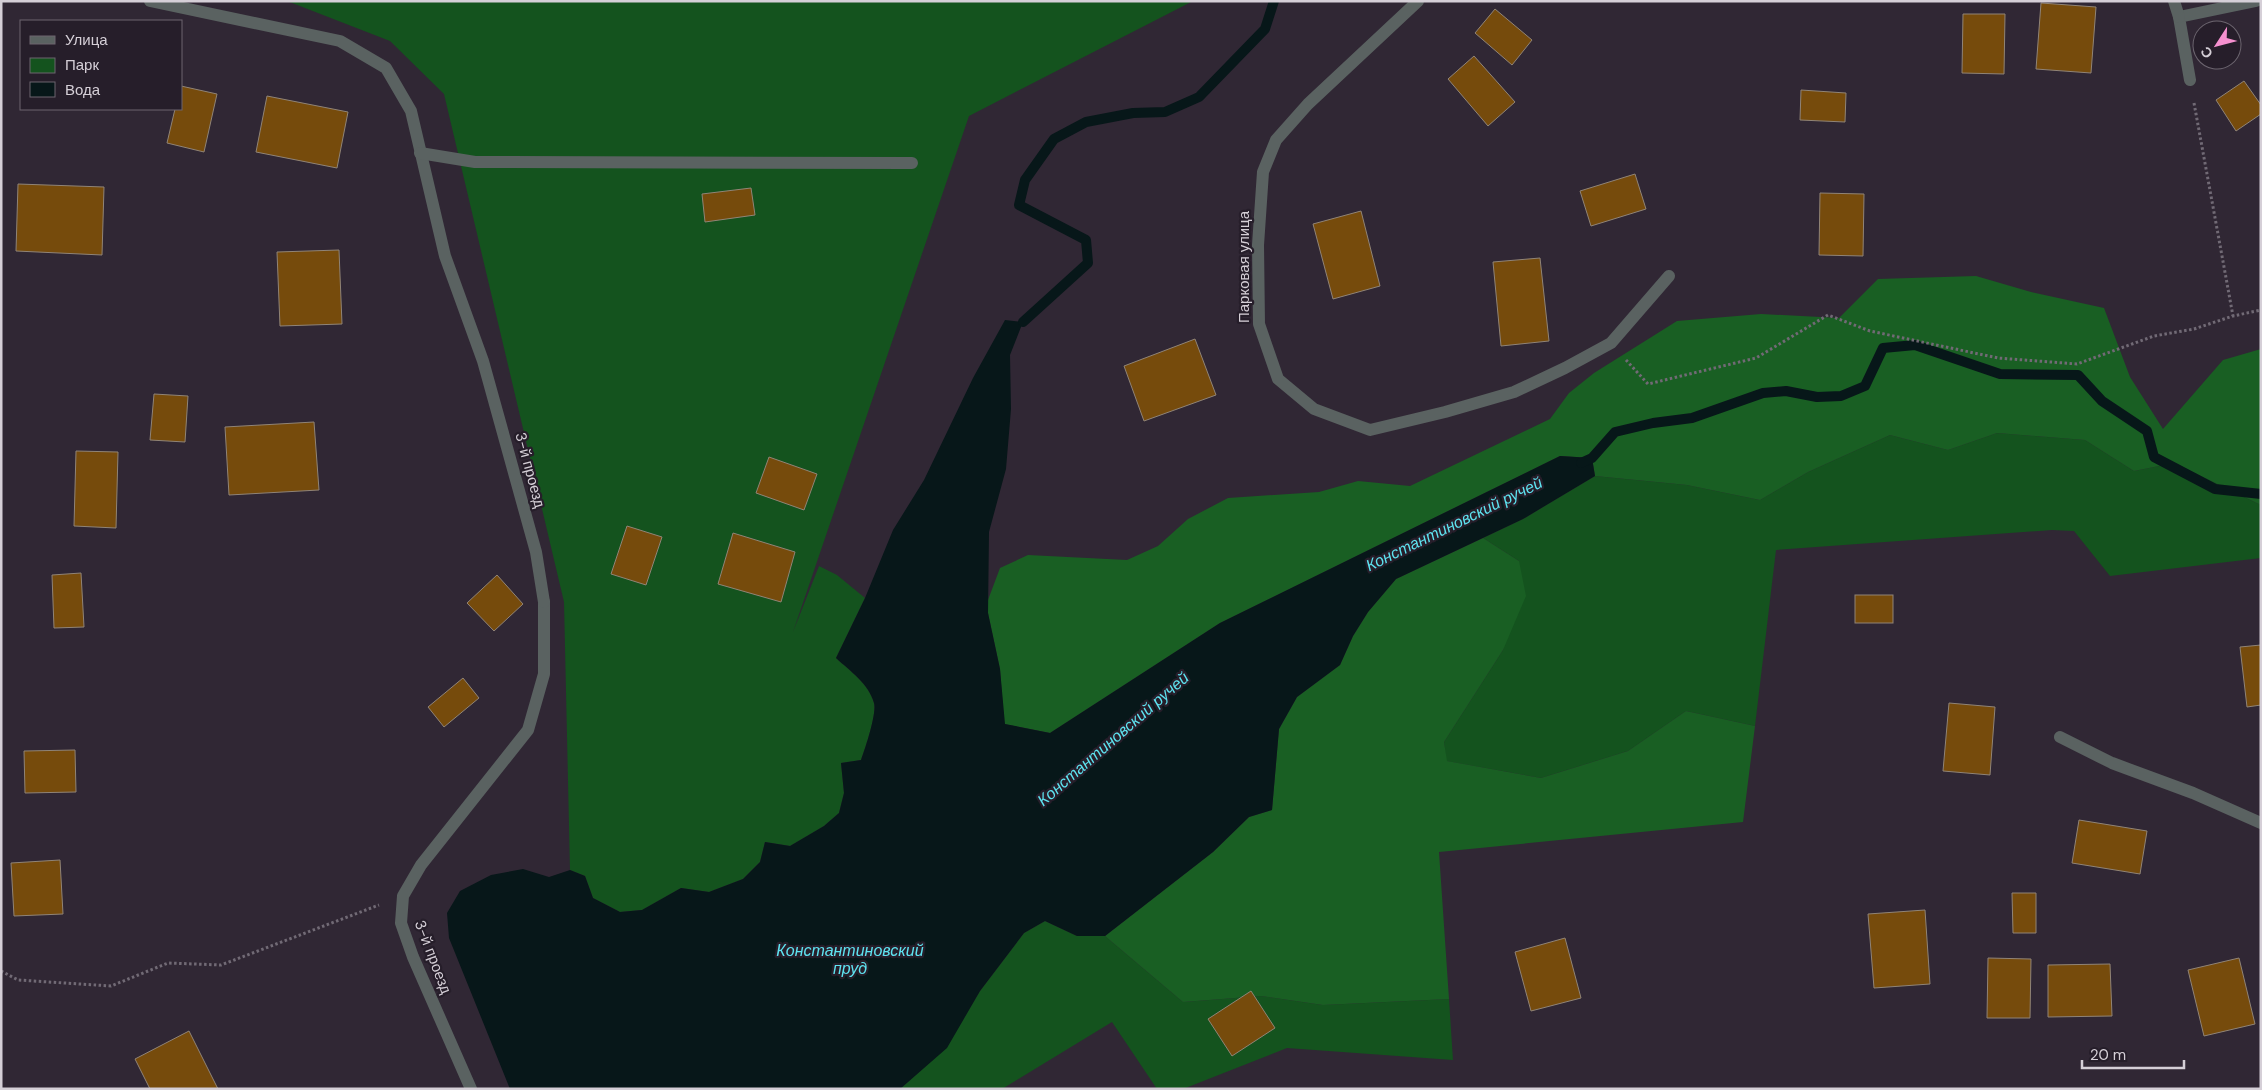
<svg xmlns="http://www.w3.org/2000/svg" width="2262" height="1090" viewBox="0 0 2262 1090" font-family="'DM Sans',sans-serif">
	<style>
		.green { fill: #14531e }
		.forest { fill: #195f23 }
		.water { fill: #071719 }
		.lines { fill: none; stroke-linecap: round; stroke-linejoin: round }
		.stream { stroke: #071719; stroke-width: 10 }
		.building { fill: #764b0c; stroke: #908477 }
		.path { stroke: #716a75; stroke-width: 3; stroke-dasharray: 2.5 2.5; stroke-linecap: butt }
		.lane { stroke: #5a6261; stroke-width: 12 }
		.street { stroke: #5a6261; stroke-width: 12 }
		.labels { text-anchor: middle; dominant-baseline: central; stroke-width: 4.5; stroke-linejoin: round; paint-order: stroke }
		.street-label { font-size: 15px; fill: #d5cfd7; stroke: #261e2a }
		.water-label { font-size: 16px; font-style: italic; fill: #5ee3f0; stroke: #261e2a }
	</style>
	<rect width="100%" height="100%" fill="#302734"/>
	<g class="green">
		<path d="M287,1H1193L969,116L793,632L819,566L837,575L865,598L836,658C850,671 869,684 874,703C877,714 865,749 861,760L841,763L844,793L839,813L824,826L790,846L765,842L760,862L743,879L709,892L681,888L642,910L620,912L593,898L585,876L570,870L564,602L444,94L390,41Z"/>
		<path d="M1997,433L2085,440L2134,471L2174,463L2261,505V558L2110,576L2074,531L2052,530L1776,550L1755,726L1686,711L1628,751L1541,778L1446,761L1444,742L1503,650L1519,561L1483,538L1523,519L1595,476L1687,485L1760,500L1808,472L1890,435L1948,450Z"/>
		<path d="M1045,921L1077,936H1105L1183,1002L1261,996L1323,1005L1449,999L1453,1060L1287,1048L1183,1089H1157L1112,1022L1002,1089H900L946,1048L980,991L1024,933Z"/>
	</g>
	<g class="forest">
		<path d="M1976,276L2031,292L2104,308L2130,377L2163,429L2223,360L2261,349V505L2174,463L2134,471L2085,440L1997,433L1948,450L1890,435L1808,472L1760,500L1687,485L1595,476L1592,458L1560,456L1220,623L1050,733L1004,724L1000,669L988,613V600L1000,568L1028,555L1127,560L1158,546L1188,519L1228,498L1319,492L1358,481L1410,486L1550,419L1569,393L1594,373L1677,321L1761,314L1839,318L1878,279Z"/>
		<path d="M1483,538L1519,561L1526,596L1503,650L1444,742L1447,761L1541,778L1628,751L1686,711L1755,726L1743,822L1439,852L1449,999L1323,1005L1261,996L1183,1002L1105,936L1213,852L1249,817L1272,810L1279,729L1297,697L1340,665L1353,636L1368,612L1396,579Z"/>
	</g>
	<path class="water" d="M1005,320L1023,322L1010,355L1011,409L1006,469L989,532L988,613L1000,669L1005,724L1050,733L1220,623L1560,456L1592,458L1595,476L1523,519L1396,579L1368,612L1353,636L1340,665L1297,697L1279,729L1272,810L1249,817L1213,852L1105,936H1077L1045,921L1024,933L980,991L947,1048L900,1089H510L449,938L447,913L460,891L491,875L523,869L549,877L570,870L585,876L593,898L620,912L642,910L681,888L709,892L743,879L760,862L765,842L790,846L824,826L839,813L844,793L841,763L861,760C865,749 877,713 874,703C869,684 850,671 836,658L865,598L893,530L924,480L973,378Z"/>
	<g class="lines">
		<g class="stream">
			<path d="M1023,322L1088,263L1086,240L1019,205L1025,180L1054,139L1086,122L1133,113L1165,112L1199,97L1265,29L1274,1"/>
			<path d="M1581,463L1592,458L1615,432L1653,423L1692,418L1763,393L1786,391L1817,397L1841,396L1865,386L1883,348L1915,345L2000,374L2078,375L2102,401L2147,431L2154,457L2215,489L2261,494"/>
		</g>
	</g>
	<g class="building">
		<path d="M2041,3L2096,7L2091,73L2036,69Z"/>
		<path d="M1495,9L1532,40L1512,65L1475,33Z"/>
		<path d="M1963,14H2005L2004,74L1962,73Z"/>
		<path d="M1474,56L1515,102L1488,126L1448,79Z"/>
		<path d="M2244,81L2261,105V114L2236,131L2216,100Z"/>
		<path d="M181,86L217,94L204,152L167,143L175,109H181Z"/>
		<path d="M1801,90L1846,93L1845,122L1800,120Z"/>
		<path d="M267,96L348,112L337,168L256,152Z"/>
		<path d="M1635,174L1646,209L1591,226L1580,191Z"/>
		<path d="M18,184L104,187L102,255L16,251Z"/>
		<path d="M751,188L755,215L705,222L702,194Z"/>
		<path d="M1820,193L1864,194L1863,256L1819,255Z"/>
		<path d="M1361,211L1380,286L1333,299L1313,224Z"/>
		<path d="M339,250L342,324L280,326L277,252Z"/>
		<path d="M1540,258L1549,341L1501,346L1493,262Z"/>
		<path d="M1195,339L1216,395L1144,421L1124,366Z"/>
		<path d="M154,394L188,396L185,442L150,440Z"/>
		<path d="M314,422L319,490L229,495L225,427Z"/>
		<path d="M76,451L118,452L116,528L74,526Z"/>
		<path d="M769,457L817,474L804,510L756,493Z"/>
		<path d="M627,526L662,537L646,585L611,574Z"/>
		<path d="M733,533L795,552L781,602L718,584Z"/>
		<path d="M81,573L84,627L54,628L52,575Z"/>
		<path d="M497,575L523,604L494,631L467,603Z"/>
		<rect x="1855" y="595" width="38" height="28"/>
		<path d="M2261,645V705L2247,707L2240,647Z"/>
		<path d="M463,678L479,698L444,727L428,707Z"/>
		<path d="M1949,703L1995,707L1990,775L1943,771Z"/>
		<path d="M75,750L76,792L25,793L24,751Z"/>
		<path d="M2079,820L2147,831L2140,874L2072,863Z"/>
		<path d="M60,860L63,914L14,916L11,863Z"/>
		<path d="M2012,893H2036V933H2013Z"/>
		<path d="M1925,910L1930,984L1874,988L1868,914Z"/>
		<path d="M1565,938L1581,998L1531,1011L1515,952Z"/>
		<path d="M1988,958L2031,959L2030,1018H1987Z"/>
		<path d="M2239,958L2255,1024L2204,1036L2188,970Z"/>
		<path d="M2110,964L2112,1016L2048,1017V965Z"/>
		<path d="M1251,991L1275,1028L1232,1056L1208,1019Z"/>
		<path d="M189,1031L218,1089H150L135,1059Z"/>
	</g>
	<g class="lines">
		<g class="path">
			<path d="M2194,103L2233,316"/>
			<path d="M1626,360L1648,384L1756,358L1828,315L1870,331L1998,358L2077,364L2154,336L2194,329L2233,316L2261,310"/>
			<path d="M1,971L18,980L111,986L168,963L221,965L379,905"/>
		</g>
		<g class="lane">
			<path d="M2190,80L2179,17L2256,1"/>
			<path d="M2060,737L2112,763L2193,793L2261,823"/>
			<path d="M471,1089L413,957L401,923L403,896L421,865L528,730L544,674V602"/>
		</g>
		<g class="street">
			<path d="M150,1L340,41L386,68L411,111L445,256L483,361L536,552L544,602"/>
			<path d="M1418,1L1308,104L1276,140L1263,172L1258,245L1259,324L1278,379L1314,409L1370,430L1445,412L1514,392L1565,368L1611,343L1669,276"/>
			<path d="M2174,1L2179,17"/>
			<path d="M420,153L475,162L912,163"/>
		</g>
	</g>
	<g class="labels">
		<g class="street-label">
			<text transform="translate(1244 267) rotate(-90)">Парковая улица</text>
			<text transform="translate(530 470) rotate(75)">3-й проезд</text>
			<text transform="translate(433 957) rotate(69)">3-й проезд</text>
		</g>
		<g class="water-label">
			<text transform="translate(1454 524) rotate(-26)">Константиновский ручей</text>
			<text transform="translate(1113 739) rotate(-41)">Константиновский ручей</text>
			<text x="850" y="950">Константиновский<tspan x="850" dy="18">пруд</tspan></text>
		</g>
	</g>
	<rect width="2262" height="1090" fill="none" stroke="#d5cfd7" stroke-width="5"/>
	<rect x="20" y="20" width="162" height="90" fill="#261e2a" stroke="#6c656f"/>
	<rect x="30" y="36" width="25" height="8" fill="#5a6261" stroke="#6c656f"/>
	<text x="65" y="45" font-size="15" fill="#d5cfd7">Улица</text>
	<rect x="30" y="58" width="25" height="15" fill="#14531e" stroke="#6c656f"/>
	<text x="65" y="70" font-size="15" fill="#d5cfd7">Парк</text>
	<rect x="30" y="82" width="25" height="15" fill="#071719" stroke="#6c656f"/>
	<text x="65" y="95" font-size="15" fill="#d5cfd7">Вода</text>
	<g transform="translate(2217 45) rotate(234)"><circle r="24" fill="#261e2a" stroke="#6c656f"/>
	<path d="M0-4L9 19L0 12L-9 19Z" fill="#f690cf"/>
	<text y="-8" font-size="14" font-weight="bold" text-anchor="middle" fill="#d5cfd7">С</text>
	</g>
	<path d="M2082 1060v8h102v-8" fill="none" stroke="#d5cfd7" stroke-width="2.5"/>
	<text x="2090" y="1060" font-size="15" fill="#d5cfd7" stroke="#261e2a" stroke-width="4" paint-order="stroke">20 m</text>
</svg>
